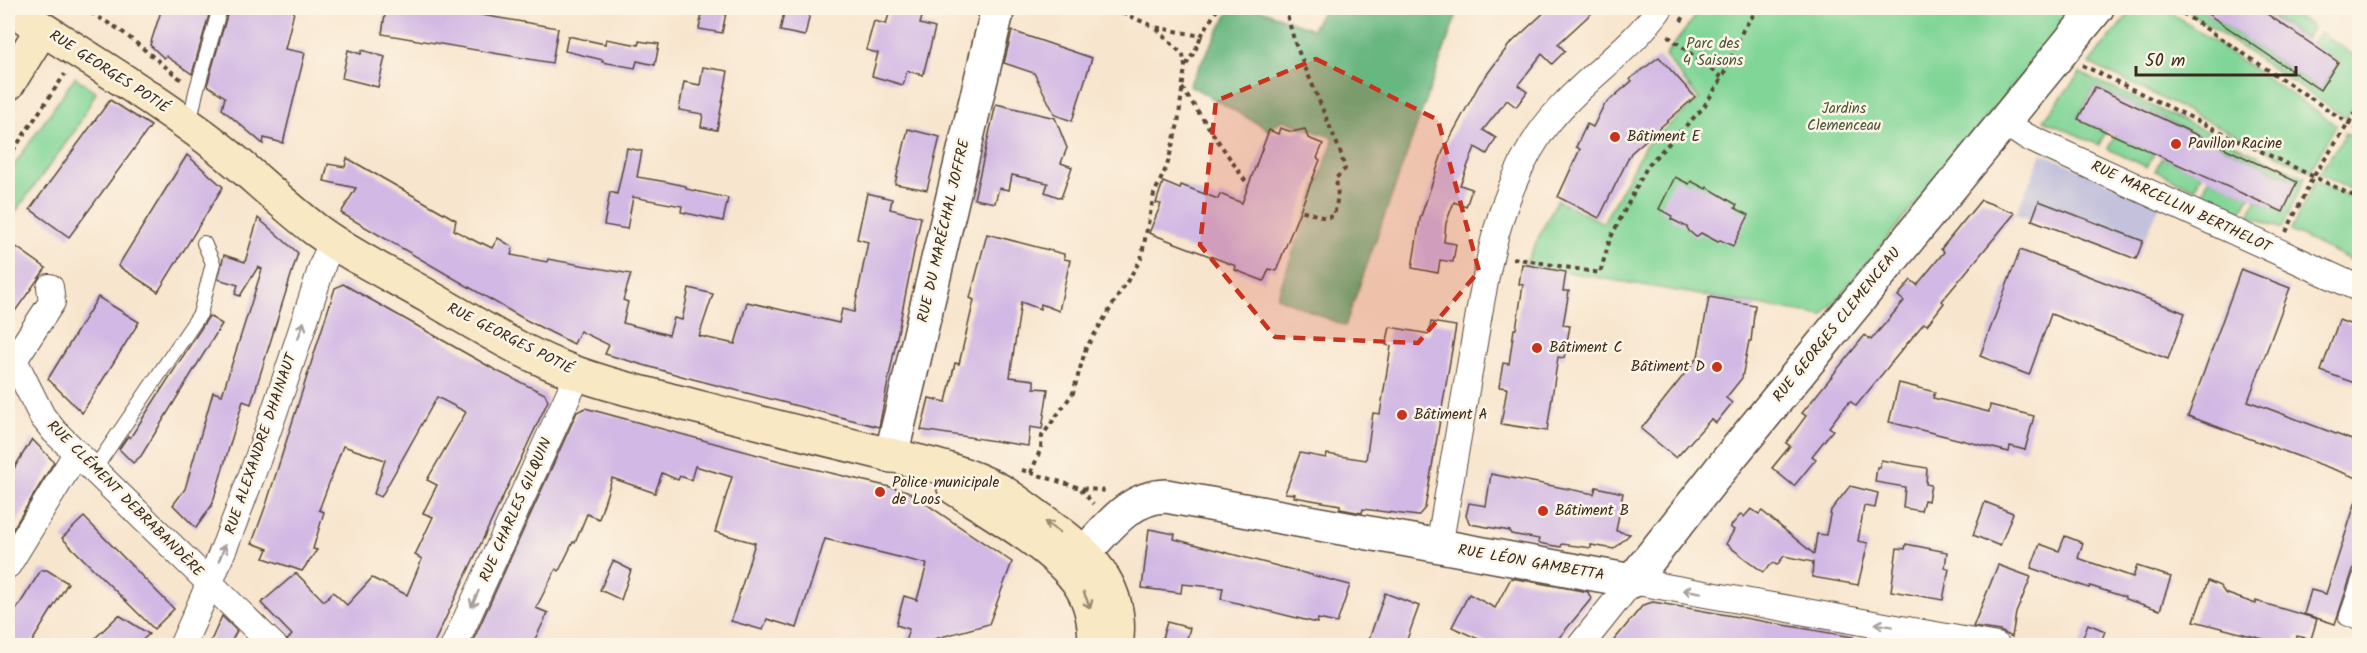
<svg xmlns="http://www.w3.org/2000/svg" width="2367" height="653" viewBox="0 0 2367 653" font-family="Kalam,sans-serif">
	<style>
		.industrial { fill: #c3c1db }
		.green { fill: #81d597; stroke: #5e805a; stroke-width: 1.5 }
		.forest { fill: #68b680; stroke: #52704f; stroke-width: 1.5 }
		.building { fill: #d2b8e4 }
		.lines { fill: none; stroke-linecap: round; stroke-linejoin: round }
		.service-casing { stroke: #574638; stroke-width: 16 }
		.minor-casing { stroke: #574638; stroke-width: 28 }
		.tertiary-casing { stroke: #574638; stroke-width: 36 }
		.secondary-casing { stroke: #574638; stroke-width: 36 }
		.path { stroke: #574638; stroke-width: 4; stroke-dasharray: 4.5 4.5; stroke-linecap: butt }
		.service { stroke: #fff; stroke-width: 14 }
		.minor { stroke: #fff; stroke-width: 26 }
		.tertiary { stroke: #fff; stroke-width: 33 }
		.secondary { stroke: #f8e8c3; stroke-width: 33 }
		.oneway { stroke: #a79f9a }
		.oneway2 { stroke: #9a8970 }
		.marked { fill: #c8321e; fill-opacity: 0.2; stroke: #c8321e; stroke-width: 4.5; stroke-dasharray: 12 8; stroke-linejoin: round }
		.poi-dot { fill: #c8321e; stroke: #fcf5e5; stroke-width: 2 }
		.labels { text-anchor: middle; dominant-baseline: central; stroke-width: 5; stroke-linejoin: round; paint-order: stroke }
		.park-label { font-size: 15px; fill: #4c553c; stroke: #fcf5e5 }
		.street-label { font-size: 15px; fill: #3b2a1e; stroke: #fcf5e5 }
		.poi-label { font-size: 15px; fill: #3b2a1e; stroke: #fcf5e5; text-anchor: start }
	</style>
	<rect width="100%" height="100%" fill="#fcf5e5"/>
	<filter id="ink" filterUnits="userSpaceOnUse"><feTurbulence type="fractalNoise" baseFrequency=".0167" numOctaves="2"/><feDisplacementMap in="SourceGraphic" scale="12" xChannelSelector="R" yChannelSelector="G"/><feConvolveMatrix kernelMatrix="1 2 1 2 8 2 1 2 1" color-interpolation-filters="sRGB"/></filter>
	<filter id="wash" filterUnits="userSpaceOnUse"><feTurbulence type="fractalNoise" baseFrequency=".008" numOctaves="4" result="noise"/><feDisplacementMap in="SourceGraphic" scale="24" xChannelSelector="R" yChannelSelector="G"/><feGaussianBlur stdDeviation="1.35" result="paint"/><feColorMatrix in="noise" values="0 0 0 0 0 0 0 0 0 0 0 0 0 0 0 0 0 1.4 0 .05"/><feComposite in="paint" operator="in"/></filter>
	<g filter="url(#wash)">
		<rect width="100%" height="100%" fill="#f8e5ce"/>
		<path class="industrial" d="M2042,153L2160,205L2136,259L2016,214Z"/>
		<g class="green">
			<path d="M1702,8H2077L1823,316L1525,265L1557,200L1603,223L1645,146L1699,99L1665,56Z"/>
			<path d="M2134,8H2164L2336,125L2310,171L2089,63Z"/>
			<path d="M2183,8H2199L2320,90L2339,63L2311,44L2320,32L2359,59V98L2346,118Z"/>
			<path d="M2276,8H2284L2313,27L2305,39L2270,15Z"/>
			<path d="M2080,73L2305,177L2282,229L2249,215L2256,200L2283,211L2296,181L2095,87L2078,118L2106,131L2099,145L2044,120Z"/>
			<path d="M75,77L96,92L76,129L8,222V174Z"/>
			<path d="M2346,133L2359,142V194L2319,174Z"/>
			<path d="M2115,135L2154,153L2147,167L2108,149Z"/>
			<path d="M2162,157L2201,174L2195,189L2155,171Z"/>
			<path d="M2209,178L2249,196L2241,212L2202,193Z"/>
			<path d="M2315,181L2359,202V264L2290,231Z"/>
		</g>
		<path class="forest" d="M1231,8H1256L1312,29L1324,8H1459L1345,326L1277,297L1334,138L1282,120L1269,130L1189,85Z"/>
		<g id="blocks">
			<g class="building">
				<path d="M162,8H211L192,74L166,56L164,58L150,45Z"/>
				<path d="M229,8H295L285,49L305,53L283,143L264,138L263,144L222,109L225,97L207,85Z"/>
				<path d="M386,8H440L558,28L552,63L382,34Z"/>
				<path d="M703,8H727L722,33L699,29Z"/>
				<path d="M785,8H811L805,36L780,31Z"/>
				<path d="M891,8H915L924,10L920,24L935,28L923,75L907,71L903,85L872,76L878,53L866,50L874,21L886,24Z"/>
				<path d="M1549,8H1597L1558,44L1565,51L1552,64L1542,54L1518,85L1527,92L1516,107L1507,100L1483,130L1496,138L1487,154L1475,147L1460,185L1472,189L1466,207L1454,202L1446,223L1444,242L1456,244L1453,262L1440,260L1438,273L1412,268L1420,219L1443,151L1479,85L1509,45Z"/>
				<path d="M2199,8H2258L2338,62L2320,90Z"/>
				<path d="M1012,31L1092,58L1072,121L1055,115L1034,73L1004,63Z"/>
				<path d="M568,36L605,44L606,39L639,45V41L659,44L655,65L637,61L635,68L602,62L603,60L565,51Z"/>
				<path d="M348,50L361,54L362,50L385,57L378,87L342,78Z"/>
				<path d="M1659,57L1695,97L1631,153L1599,218L1558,197L1580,149L1576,147L1587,124L1593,127L1604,105L1632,81L1630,79Z"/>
				<path d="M703,67L728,71L717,130L701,127L703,114L679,110L684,82L700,85Z"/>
				<path d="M2095,87L2297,182L2283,212L2078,119Z"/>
				<path d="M110,100L151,126L69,237L30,209Z"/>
				<path d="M996,104L1055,118L1067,148L1061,163L1072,167L1061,198L1045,192L1048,183L1012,175L1009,190L999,188L995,203L974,199Z"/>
				<path d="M1280,128L1292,132L1305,129L1308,138L1323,144L1317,158L1320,160L1276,271L1269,269L1264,281L1235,270L1236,266L1149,233L1161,204L1156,203L1163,182L1180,189L1181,185L1218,199L1220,194L1242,203L1269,130L1278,134Z"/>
				<path d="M908,129L940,137L927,190L895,184Z"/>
				<path d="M627,148L642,151L637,177L667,182L686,186V189L728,198L723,221L681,212L682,206L633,197L627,229L604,225L610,192L617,194Z"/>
				<path d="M187,155L223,187L158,292L118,266Z"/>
				<path d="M347,158L456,220L454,230L481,244L482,243L492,248L498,238L513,247L511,255L547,262L548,259L631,274L623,300L628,302L623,323L669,335L674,318L682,320L689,288L713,294L699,336L735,344L747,302L839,323L842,309L854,312L868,242L857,239L867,193L892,199L890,209L921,217L879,427L685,377L605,354L609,345L580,331L574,344L526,320L341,213L356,188L324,181L328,164L345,167Z"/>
				<path d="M1675,177L1689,184L1691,181L1706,189L1707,187L1737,205L1735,208L1749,215L1733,246L1720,240L1718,242L1701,233L1696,237L1689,231L1687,227L1671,219L1672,216L1659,209Z"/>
				<path d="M1981,200L2015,213L1942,301L1944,303L1927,325L1924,323L1856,406L1850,401L1839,414L1829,427L1833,430L1812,456L1816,459L1794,486L1772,468L1790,446L1786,443L1806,416L1802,413L1865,335L1871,340L1904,301L1898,296L1911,280L1917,285L1944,252L1941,249Z"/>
				<path d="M2039,201L2143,241L2136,259L2032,220Z"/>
				<path d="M258,218L298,253L251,404L243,401L212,505L196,528L173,505L185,489L213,392L222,395L262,269L258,267L240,296L235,294L238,285L218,279L224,255L245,262Z"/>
				<path d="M987,234L1064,254V259L1070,260L1059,311L1041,304L1040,309L1021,302L1010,377L1034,380V388L1048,389L1042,429L1030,427L1028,446L921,430L929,398L946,402L955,363L959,364L974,300L970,298Z"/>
				<path d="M8,241L46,268L8,321Z"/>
				<path d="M2020,250L2185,313L2168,359L2051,314L2029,375L1980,356Z"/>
				<path d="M1522,264L1566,272L1563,291H1569L1563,325L1570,326L1564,358L1558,357L1547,431L1501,424L1507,388L1499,387L1503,363L1509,364L1514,329H1516L1523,285L1519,284Z"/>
				<path d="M2241,269L2290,288L2248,401L2360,443V479L2188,416Z"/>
				<path d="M343,284L499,372L545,394L548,401L433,645H289L287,640L292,635L261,603L296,573L324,601L333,592L347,605L372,578L407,595L422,559L415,555L433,517L423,513L437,485L427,480L466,412L437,397L381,497L374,494L385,460L343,446L319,510L324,512L313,549L317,550L302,571L264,558L268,549L252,543L267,502L335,288Z"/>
				<path d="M98,297L139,322L82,413L48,379Z"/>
				<path d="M1709,297L1755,305L1751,341H1749L1742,378L1726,398L1732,403L1716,423L1711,419L1676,458L1641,429L1698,357Z"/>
				<path d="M209,316L222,324L141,456L133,463L119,449L128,436L130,438Z"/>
				<path d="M2339,320L2360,328V385L2321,371Z"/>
				<path d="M1431,322L1456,326L1425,508L1418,516L1363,509L1362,513L1340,509V505L1294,497L1295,494L1285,493L1300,453L1326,458L1327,454L1366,460L1373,413L1380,414L1391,346L1386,345L1390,327L1429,334Z"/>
				<path d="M1899,383L1935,392L1933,398L1989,412L1990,405L2034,416L2025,450L2010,446L2009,452L1889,422Z"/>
				<path d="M585,408L780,461L907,491L1012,562L989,624L912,645H904L909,629L896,625L904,596L917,600L927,564L825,539L797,628L767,619L763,630L731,621L755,543L715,532L732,477L695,466L691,480L680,476L678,480L662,473L655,493L612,478L599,519L587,514L575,543L573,542L559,571L556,569L536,608L548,613L532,645H471L577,412Z"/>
				<path d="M32,439L54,462L8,537V478Z"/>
				<path d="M1881,460L1927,468L1926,484L1931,485L1928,501L1924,500L1921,511L1903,508L1905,487L1875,482L1877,467H1880Z"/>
				<path d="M1491,474L1594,494L1596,487L1623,493L1616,531L1630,534L1614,549L1591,545V548L1562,544L1561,547L1538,543L1539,539L1511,534L1510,531L1470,524L1466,516L1469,503L1486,506Z"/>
				<path d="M1850,486L1878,493L1875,508L1864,506L1858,541L1868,543L1858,585L1812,577L1813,562L1784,556L1777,565L1773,563L1763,572L1726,544L1734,530L1730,527L1741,514L1744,517L1751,509L1759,514L1762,511L1814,554L1817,534L1826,535L1831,510Z"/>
				<path d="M2356,501H2360V549L2335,624L2304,614L2311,590L2326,594Z"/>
				<path d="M1985,502L2013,513L2000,546L1973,535Z"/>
				<path d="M84,517L174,609L154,629L62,538Z"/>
				<path d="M1149,529L1175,534L1174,539L1350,585L1337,623L1318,619L1317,623L1221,599L1223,588L1182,584L1181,593L1142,588Z"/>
				<path d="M2065,536L2083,543L2078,558L2133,577L2137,566L2171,577L2160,610L2125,599V597L2090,586L2089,588L2031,568L2040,544L2059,551Z"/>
				<path d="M1906,544L1947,552L1945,568L1949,569L1943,600L1891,591L1897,548L1905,549Z"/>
				<path d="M613,561L631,570L621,600L600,590Z"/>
				<path d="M1998,565L2031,577L2016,613L2012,637L2000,631L1973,627Z"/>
				<path d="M41,570H47L68,583L30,645H8V623Z"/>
				<path d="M1511,578L1588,592L1591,599L1553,645H1491L1452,627L1469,594L1495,608Z"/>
				<path d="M2208,581L2220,586L2225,593L2256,604V601L2317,619L2311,639L2297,636L2294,645H2286L2194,621Z"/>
				<path d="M1385,593L1419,606L1405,645H1367Z"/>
				<path d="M1653,602L1853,637L1852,645H1703L1683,642V645H1610L1643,605Z"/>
				<path d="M119,615L149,634L137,645H88Z"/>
				<path d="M222,616L237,631L229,645H209Z"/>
				<path d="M1167,622L1190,628L1185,645H1160Z"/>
				<path d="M2088,624L2105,631L2100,645H2080Z"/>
			</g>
		</g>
	</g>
	<g filter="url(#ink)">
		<use href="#blocks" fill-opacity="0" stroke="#574638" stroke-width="1.5"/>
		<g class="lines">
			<defs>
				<g id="service">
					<path d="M189,125L196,92L220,8"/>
					<path d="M93,471L200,314L213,263L204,243"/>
					<path d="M2360,577L2346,618L2360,624"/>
				</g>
				<g id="minor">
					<path d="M2004,122L2025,136L2360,289"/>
					<path d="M50,287L52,302L14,360L42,416L54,431L274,646"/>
					<path d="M1439,547C1450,483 1461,419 1472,355C1485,279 1495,201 1539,135C1573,85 1626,56 1660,8"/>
					<path d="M8,565L76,454"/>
					<path d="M182,646C238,524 283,391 323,263L333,241"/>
					<path d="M454,646L578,374"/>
					<path d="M1580,646L1632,581L1997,646"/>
				</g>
				<g id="tertiary">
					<path d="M891,456L998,8"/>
					<path d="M1085,552C1108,528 1129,497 1166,496L1632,581L1731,456L2097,8"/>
				</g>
				<g id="secondary">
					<path d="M10,8C75,50 142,90 204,136C243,165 277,200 316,230C351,256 393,276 431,298C473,322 515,349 560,367C597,382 636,391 674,401C737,417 799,433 862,448C912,461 954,466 1001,491C1014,499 1027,509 1039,518C1085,549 1126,584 1116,646"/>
					<path d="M8,84L42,29"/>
					<path d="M954,488C991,512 1064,552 1084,592C1093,609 1095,626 1095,646"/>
				</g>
			</defs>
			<use href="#service" class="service-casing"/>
			<use href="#minor" class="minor-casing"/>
			<use href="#tertiary" class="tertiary-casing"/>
			<use href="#secondary" class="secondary-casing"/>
			<g class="path">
				<path d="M83,8L120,30L183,81"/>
				<path d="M1077,8L1122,13L1155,27"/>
				<path d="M1290,8L1287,15L1295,43L1340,151L1345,169L1336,178L1338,196L1334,216L1325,218L1301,210"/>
				<path d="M2175,8L2360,131"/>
				<path d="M1681,21L1690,8"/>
				<path d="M1668,36L1722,78L1743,30L1758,8"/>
				<path d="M1186,65L1195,51L1201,36"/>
				<path d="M2082,65L2360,199"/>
				<path d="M1182,88L1248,185"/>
				<path d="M8,158L65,74"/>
				<path d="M2286,232L2313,177L2360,106"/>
				<path d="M1513,258L1600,273L1610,239L1648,165L1703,108L1722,78"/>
				<path d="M1022,470L1080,488L1108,491"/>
				<path d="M1031,473L1041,448L1042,436L1073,393L1086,348L1141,259L1154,194L1167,166L1178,124L1185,66L1183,55L1155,27L1201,36L1218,8"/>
				<path d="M1081,489L1093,504"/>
			</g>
			<use href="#service" class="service"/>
			<use href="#minor" class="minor"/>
			<use href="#tertiary" class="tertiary"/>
			<use href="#secondary" class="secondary"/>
		</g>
		<defs><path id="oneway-shaft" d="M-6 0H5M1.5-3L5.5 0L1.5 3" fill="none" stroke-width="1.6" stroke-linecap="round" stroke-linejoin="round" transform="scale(1.5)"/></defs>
		<g class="oneway">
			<use href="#oneway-shaft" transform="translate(301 330) rotate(-71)"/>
			<use href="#oneway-shaft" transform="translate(222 553) rotate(-69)"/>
			<use href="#oneway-shaft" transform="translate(1692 591) rotate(-170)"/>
			<use href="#oneway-shaft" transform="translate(475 599) rotate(114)"/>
			<use href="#oneway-shaft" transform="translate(1884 625) rotate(-170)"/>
		</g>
		<g class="oneway2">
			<use href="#oneway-shaft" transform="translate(1052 527) rotate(-145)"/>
			<use href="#oneway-shaft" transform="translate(1087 600) rotate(67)"/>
		</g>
	</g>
	<path class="marked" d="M1316,59L1438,120L1479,271L1418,343L1275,337L1200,245L1216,101Z"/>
	<g class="poi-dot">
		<circle cx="1615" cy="137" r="6"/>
		<circle cx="2176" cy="144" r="6"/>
		<circle cx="1537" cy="348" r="6"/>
		<circle cx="1717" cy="367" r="6"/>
		<circle cx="1402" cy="415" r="6"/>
		<circle cx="880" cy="492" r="6"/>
		<circle cx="1543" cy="511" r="6"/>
	</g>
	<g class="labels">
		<g class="park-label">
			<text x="1713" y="44">Parc des<tspan x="1713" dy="17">4 Saisons</tspan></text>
			<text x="1844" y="109">Jardins<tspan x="1844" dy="17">Clemenceau</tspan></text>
		</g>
		<g class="street-label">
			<text transform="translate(109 72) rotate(33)">RUE GEORGES POTIÉ</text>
			<text transform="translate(2181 207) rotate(25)">RUE MARCELLIN BERTHELOT</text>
			<text transform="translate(944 231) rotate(-77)">RUE DU MARÉCHAL JOFFRE</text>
			<text transform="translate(1837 325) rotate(-51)">RUE GEORGES CLEMENCEAU</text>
			<text transform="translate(510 339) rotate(27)">RUE GEORGES POTIÉ</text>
			<text transform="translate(261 444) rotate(-71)">RUE ALEXANDRE DHAINAUT</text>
			<text transform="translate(125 499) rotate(45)">RUE CLÉMENT DEBRABANDÈRE</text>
			<text transform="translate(516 510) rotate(-66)">RUE CHARLES GILQUIN</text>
			<text transform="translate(1531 563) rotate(10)">RUE LÉON GAMBETTA</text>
		</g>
		<g class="poi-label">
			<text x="1627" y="137">Bâtiment E</text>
			<text x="2188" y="144">Pavillon Racine</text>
			<text x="1549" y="348">Bâtiment C</text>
			<text x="1705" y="367" text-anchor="end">Bâtiment D</text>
			<text x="1414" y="415">Bâtiment A</text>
			<text x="892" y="483">Police municipale<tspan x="892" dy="17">de Loos</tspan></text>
			<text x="1555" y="511">Bâtiment B</text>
		</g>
	</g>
	<rect width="2367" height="653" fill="none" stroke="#fcf5e5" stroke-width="30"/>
	<path d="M2136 66v9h160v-9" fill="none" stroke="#3b2a1e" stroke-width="3"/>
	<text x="2145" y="66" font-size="18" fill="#3b2a1e" stroke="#fcf5e5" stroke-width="4.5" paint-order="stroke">50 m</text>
</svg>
